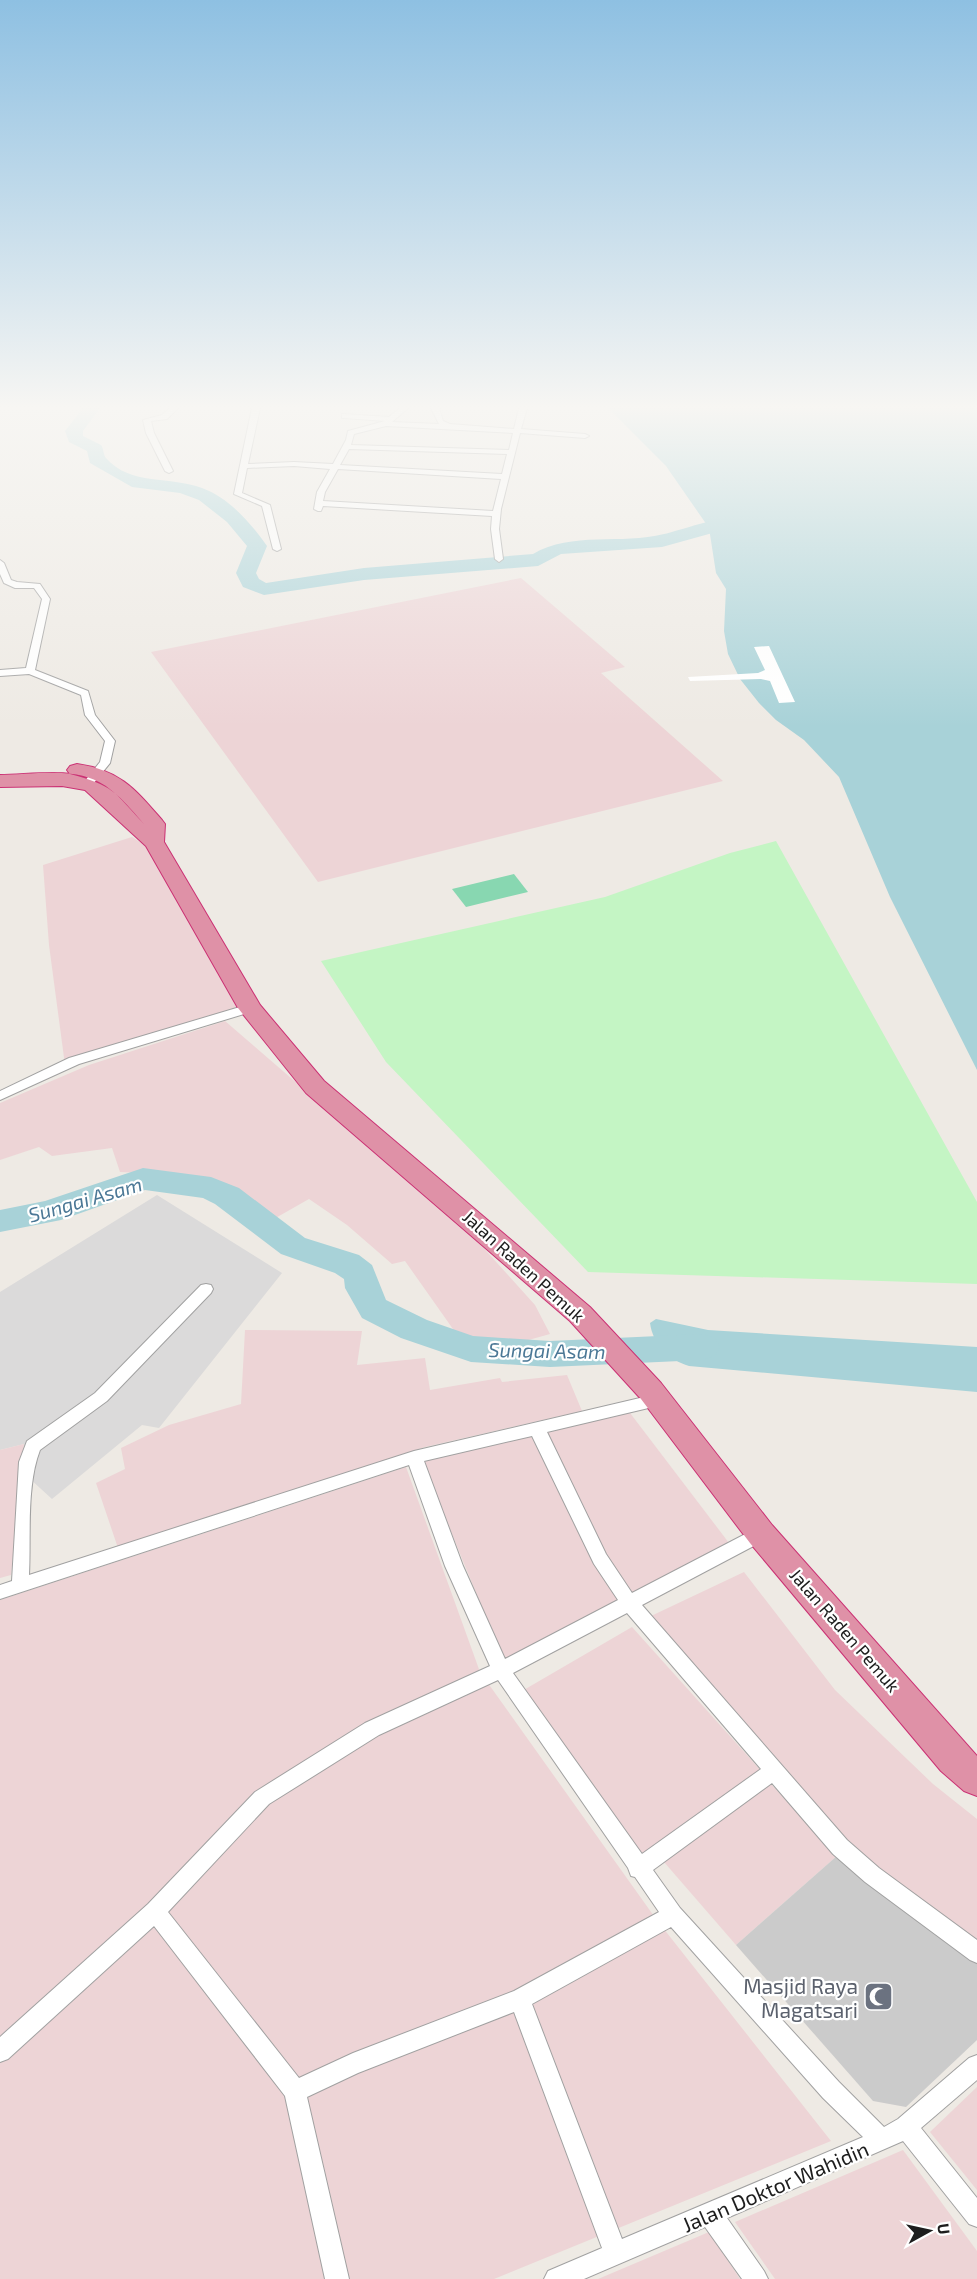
<svg xmlns="http://www.w3.org/2000/svg" width="977" height="2279" viewBox="0 0 977 2279" font-family="'Exo 2',sans-serif">
	<style>
		.residential { fill: #dbdada }
		.commercial { fill: #edd4d6 }
		.religious { fill: #cbcbcb }
		.park { fill: #c4f5c4 }
		.pitch { fill: #88d7b1 }
		.water { fill: #a8d2d8 }
		.pier { fill: #fff }
		.lines { fill: none; stroke-linecap: round; stroke-linejoin: round }
		.river { fill: #a8d2d8; fill-rule: evenodd }
		.street-casing { stroke: #a1a1a1; stroke-width: 2 }
		.highway-casing { stroke: #cb3174; stroke-width: 2 }
		.street { fill: #fff; fill-rule: evenodd }
		.highway { fill: #df91a7; fill-rule: evenodd }
		.labels { text-anchor: middle; dominant-baseline: central; stroke-width: 4.5; stroke-linejoin: round; paint-order: stroke }
		.street-label { font-size: 18px; fill: #1d1d1d; stroke: #fff }
		.water-label { font-size: 20px; font-style: italic; fill: #4b7896; stroke: #fff }
		.near-worship-label { font-size: 21px; fill: #5b616d; stroke: #fff; text-anchor: end }
		.near-street-label { font-size: 21px; fill: #1d1d1d; stroke: #fff }
	</style>
	<rect width="100%" height="100%" fill="#eeeae4"/>
	<path class="residential" d="M157,1195L282,1273L159,1428L142,1425L52,1499L29,1478L24,1444L0,1450V1292Z"/>
	<g class="commercial">
		<path d="M521,578L625,667L601,673L723,781L318,882L151,652Z"/>
		<path d="M132,837L148,847L241,1010L125,1041L65,1065L49,945L43,865Z"/>
		<path d="M225,1021L470,1233L535,1305L550,1334L472,1356L405,1261L392,1264L347,1225L309,1199L258,1228L216,1192L143,1173L120,1172L112,1148L52,1156L39,1147L0,1160V1103L89,1065Z"/>
		<path d="M245,1330L362,1331L357,1365L425,1358L430,1390L500,1378L502,1382L567,1375L582,1411L425,1447L118,1548L96,1483L125,1469L121,1448L169,1425L241,1404Z"/>
		<path d="M627,1409L729,1543L630,1598L608,1565L544,1431Z"/>
		<path d="M530,1434L620,1604L506,1666L422,1461Z"/>
		<path d="M24,1444L11,1575L0,1578V1450Z"/>
		<path d="M406,1467L480,1672L656,1919L831,2141L494,2279H0V1600Z"/>
		<path d="M744,1572L835,1690L933,1784L977,1819V1949L871,1873L651,1616Z"/>
		<path d="M632,1627L765,1775L645,1861L522,1691Z"/>
		<path d="M770,1783L838,1855L736,1945L664,1862Z"/>
		<path d="M977,2087V2190L930,2132Z"/>
		<path d="M903,2150L977,2251V2279H775L735,2222Z"/>
		<path d="M709,2232L740,2279H598Z"/>
	</g>
	<path class="religious" d="M838,1855L977,1953V2040L906,2107L873,2101L736,1945Z"/>
	<path class="park" d="M776,841L977,1202V1284L588,1272L386,1062L321,961L605,897L730,853Z"/>
	<path class="pitch" d="M514,874L528,892L466,907L452,889Z"/>
	<g class="water">
		<path d="M608,408H977V1070L890,897L839,777L804,740L776,720L759,703L740,679L728,654L724,631L726,589L716,573L709,528L666,466Z"/>
		<path d="M656,1319L708,1330L977,1347V1392L689,1366C669,1360 653,1345 650,1323Z"/>
	</g>
	<path class="pier" d="M769,646L795,702L779,703L770,681L761,679L690,681L688,677L758,673L765,670L754,647Z"/>
	<g class="lines">
		<g class="river">
			<path d="M83,408H100L83,431V436L101,445C104,449 103,455 106,458C130,486 171,476 202,488C229,498 250,522 267,546L256,573L259,579L266,583L364,568L533,554C572,531 621,545 664,534C682,530 749,505 761,522L759,526L727,529L662,547L561,554L538,566L364,580L264,595L243,587L236,573L247,546L227,522L199,500L180,493L132,487L90,463L87,451L69,442L65,431Z"/>
			<path d="M143,1168L211,1177L239,1188L305,1238L359,1255L372,1265L386,1300L427,1320L473,1336L550,1341L702,1334L715,1338L720,1347L715,1356L702,1360L550,1367L471,1362L401,1338L362,1318L345,1288L344,1279L335,1273L281,1254L215,1204L203,1198L145,1190L61,1220L0,1232V1210L45,1201Z"/>
		</g>
		<defs>
			<g id="street">
				<path d="M170,408H178L167,419L151,421L154,433L173,471L169,473L165,471L146,433L143,420L162,415Z"/>
				<path d="M252,408H260L248,464L294,462L333,464L346,440L348,431L385,421L345,418H342V414L389,417L400,408H408L392,422L439,424L431,408H439L443,421L450,424L514,429L519,408H527L521,429L585,434L589,436L585,438L520,433L501,509L499,529L503,559L499,562L495,559L491,529L492,516L323,506L321,511H318L314,509L317,492L330,469L294,466L247,468L242,493L270,505L281,549L277,551L273,549L262,506L234,494ZM386,426L513,433L509,450L351,445L354,434ZM349,449L507,454L502,474L340,465ZM338,469L501,479L493,511L323,501L325,492Z"/>
				<path d="M0,560L4,563L11,580L17,582L40,584L50,599L35,670L88,691L95,715L115,741L110,763L93,784L89,785L84,782L100,762L105,741L85,715L81,695L29,674L0,676V670L26,668L42,599L34,588H15L4,583L0,574Z"/>
				<path d="M250,1004L256,1008L254,1011L79,1064L0,1100V1091L69,1058Z"/>
				<path d="M206,1284L211,1285L213,1289L211,1293L107,1401L40,1450C26,1486 31,1537 29,1575L414,1451L657,1394L663,1396L665,1400L663,1404L657,1406L547,1432L606,1554L632,1593L755,1529L761,1527L767,1529L769,1534L767,1539L642,1605L847,1840L879,1868L977,1940V1963L970,1960L865,1882L833,1854L772,1783L653,1870L680,1908L839,2082L884,2127L898,2119L969,2058L977,2055V2080L921,2128L977,2198V2227L969,2224L903,2141L727,2218L764,2271L768,2279H742L705,2227L584,2279H544L548,2271L602,2248L514,2012L358,2073L307,2097L349,2279H325L285,2096L154,1926L8,2059L0,2062V2037L148,1904L255,1792L365,1723L490,1666L445,1566L409,1465L0,1599V1585L12,1581L19,1462L27,1441L95,1393L201,1285ZM532,1436L594,1564L618,1600L505,1659L463,1566L424,1461ZM627,1613L761,1769L642,1854L513,1673ZM498,1680L628,1868L631,1876L635,1877L659,1912L514,1991L353,2053L299,2078L168,1912L269,1804L379,1735ZM671,1927L823,2098L863,2137L622,2239L532,2004Z"/>
			</g>
			<path id="highway" d="M77,764C120,770 135,789 162,820L165,824L164,842L260,1005L324,1081L590,1307L661,1383L772,1525L977,1756V1796L964,1791L941,1771L750,1543L641,1399L570,1321L306,1093L238,1008L146,846L85,790L62,786L0,787V775C30,775 71,767 99,782C117,791 130,810 144,824C116,792 112,785 70,774L67,770L70,766Z"/>
		</defs>
		<use href="#street" class="street-casing"/>
		<use href="#highway" class="highway-casing"/>
		<use href="#street" class="street"/>
		<use href="#highway" class="highway"/>
	</g>
	<linearGradient id="sky" x2="0" y2="1"><stop stop-color="#8ec0e2"/><stop offset="0.56" stop-color="#f7f6f3"/><stop offset="1" stop-color="#f7f6f3" stop-opacity="0"/></linearGradient>
	<rect width="977" height="727" fill="url(#sky)"/>
	<defs>
		<symbol id="mosque-square" viewBox="-11 -11 22 22"><rect x="-9" y="-9" width="18" height="18" rx="4" fill="#6b7280" stroke="#fff"/><path d="M3.5-4.9A6 6 0 1 0 3.5 4.9A5 5 0 1 1 3.5-4.9Z" fill="#fff"/></symbol>
	</defs>
	<g fill-rule="evenodd">
		<use href="#mosque-square" x="862" y="1980" width="33" height="33"/>
	</g>
	<g class="labels">
		<g class="street-label">
			<text transform="translate(524 1266) rotate(42)">Jalan Raden Pemuk</text>
			<text transform="translate(845 1630) rotate(49)">Jalan Raden Pemuk</text>
		</g>
		<g class="water-label">
			<text transform="translate(85 1199) rotate(-16)">Sungai Asam</text>
			<text transform="translate(547 1350) rotate(1)">Sungai Asam</text>
		</g>
		<g class="near-worship-label">
			<text x="858" y="1985">Masjid Raya<tspan x="858" dy="24">Magatsari</tspan></text>
		</g>
		<g class="near-street-label">
			<text transform="translate(775 2186) rotate(-23)">Jalan Doktor Wahidin</text>
		</g>
	</g>
	<g transform="translate(929 2231) rotate(82)" stroke="#ffffff" stroke-width="4.5" paint-order="stroke">
	<path d="M0-4.5L10 22L0 15L-10 22Z" fill="#1d1d1d"/>
	<text y="-9" font-size="16" font-weight="bold" text-anchor="middle" fill="#1d1d1d">U</text>
	</g>
</svg>
